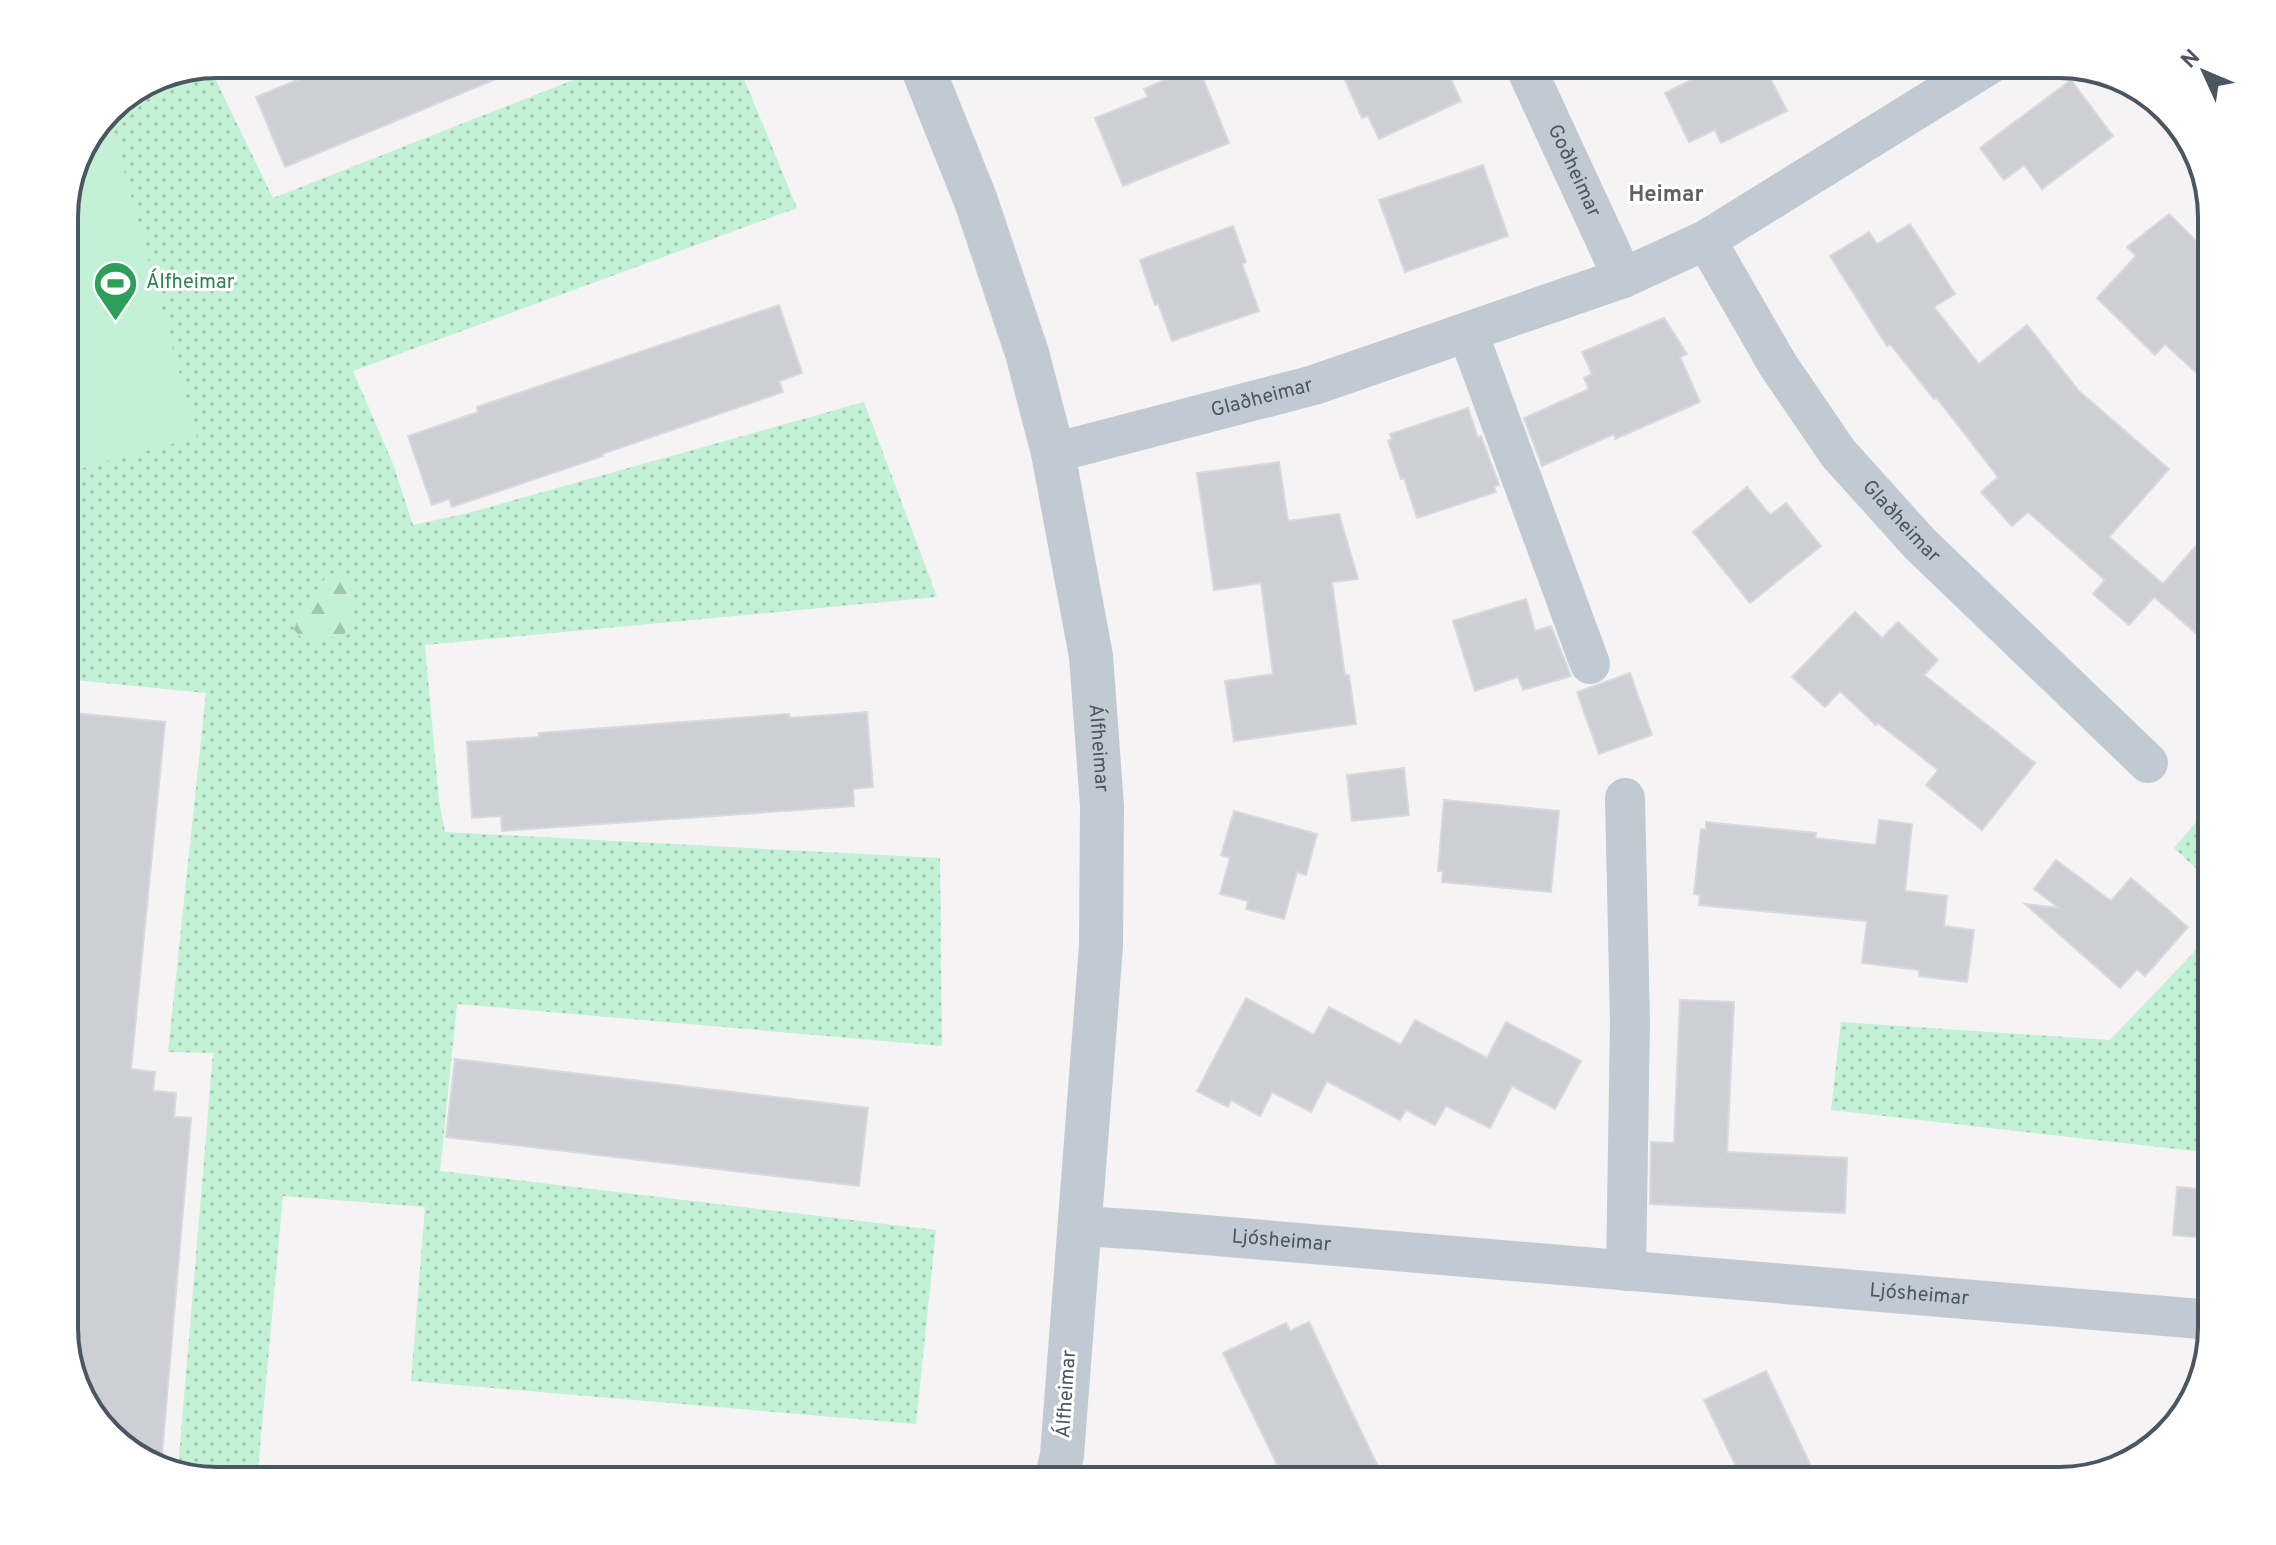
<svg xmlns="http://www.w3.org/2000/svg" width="2276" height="1545" viewBox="0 0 2276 1545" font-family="Overpass,sans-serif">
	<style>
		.grass { fill: url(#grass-dots) }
		.forest { fill: url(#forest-firs) }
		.green { fill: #c3f1d5 }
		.building { fill: #cdcfd5; stroke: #d7d9de; stroke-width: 2 }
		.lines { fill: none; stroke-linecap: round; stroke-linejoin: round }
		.minor { stroke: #c1cad2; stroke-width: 40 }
		.tertiary { stroke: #c1cad2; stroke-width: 44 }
		.labels { text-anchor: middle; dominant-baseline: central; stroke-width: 6; stroke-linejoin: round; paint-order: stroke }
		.street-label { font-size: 20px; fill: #4a5661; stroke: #fff }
		.leisure-label { font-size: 20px; fill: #27864d; stroke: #fff; text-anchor: start }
		.neighbourhood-label { font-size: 22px; font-weight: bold; fill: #5f6368; stroke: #fff }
		.rim { fill: none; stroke: #4a5661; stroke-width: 4 }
	</style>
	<defs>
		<pattern id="grass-dots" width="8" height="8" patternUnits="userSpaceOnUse" patternTransform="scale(2)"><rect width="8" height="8" fill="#c3f1d5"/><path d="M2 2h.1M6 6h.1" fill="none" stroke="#a0c6b0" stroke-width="1.8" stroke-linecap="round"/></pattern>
		<pattern id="forest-firs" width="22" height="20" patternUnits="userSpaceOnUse" patternTransform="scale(2)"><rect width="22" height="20" fill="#c3f1d5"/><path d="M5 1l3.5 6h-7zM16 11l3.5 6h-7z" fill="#a0c6b0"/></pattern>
	</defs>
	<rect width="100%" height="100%" fill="#f5f3f3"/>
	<g class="grass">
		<path d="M614,64H738L797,208L353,371L393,464L413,525L468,513L864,402L937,597L425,645L439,800L445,832L940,858L942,1046L457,1004L440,1171L936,1230L916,1424L411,1381L425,1207L283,1196L257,1481H217L178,1469L213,1053L168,1052L206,693L64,679V207L109,108L159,75L209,66L273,198Z"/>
		<path d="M2212,803V883L2174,848Z"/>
		<path d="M2212,933V1153L1831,1110L1841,1022L2110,1040Z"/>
	</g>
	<path class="forest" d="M342,571L352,581L354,619L342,637L302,638L294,630L298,617L327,576Z"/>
	<g class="green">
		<path d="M108,112L197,437L64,473V207Z"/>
		<path d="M2212,987V1030L2200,1001Z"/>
	</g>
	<g class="building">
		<path d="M336,64H532L285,167L256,97Z"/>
		<path d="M1338,64H1444L1461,101L1379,139L1368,116L1362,118Z"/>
		<path d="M1683,64H1763L1787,111L1721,143L1715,130L1689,142L1665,93L1691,80Z"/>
		<path d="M1198,66L1229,143L1123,186L1095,118L1148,97L1144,89Z"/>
		<path d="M2071,80L2113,136L2042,189L2024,165L2004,180L1980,148Z"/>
		<path d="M1483,165L1508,236L1405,272L1379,200Z"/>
		<path d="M2169,214L2212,257V387L2165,344L2155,355L2097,298L2136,256L2127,247Z"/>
		<path d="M1910,224L1955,294L1934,307L1979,364L2027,325L2079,391L2169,469L2109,537L2163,584L2212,527V647L2154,597L2129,625L2093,594L2105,580L2028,512L2012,526L1981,492L1998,477L1936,397L1934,399L1890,344L1887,346L1830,256L1869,232L1877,244Z"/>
		<path d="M1233,226L1246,262L1242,264L1259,311L1172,341L1158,303L1155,305L1140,260Z"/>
		<path d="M779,305L802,373L779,381L783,392L602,454L603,456L452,507L449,499L432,505L408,436L478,412L477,407Z"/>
		<path d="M1664,318L1687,354L1680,357L1700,402L1615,439L1614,434L1542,466L1524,418L1589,389L1584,378L1592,374L1582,352Z"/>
		<path d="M1468,408L1478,438L1481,436L1499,485L1494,487L1496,492L1417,518L1404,478L1401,479L1388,441L1392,439L1390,434Z"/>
		<path d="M1279,462L1288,521L1339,514L1358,579L1332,582L1345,676L1349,675L1356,724L1234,741L1225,681L1273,674L1261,583L1214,590L1197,473Z"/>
		<path d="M1747,487L1770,515L1786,503L1821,546L1750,603L1693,532Z"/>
		<path d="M1526,599L1535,631L1551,626L1571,676L1523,690L1518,677L1475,691L1453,621Z"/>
		<path d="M1855,612L1882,638L1898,622L1938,660L1924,675L2035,763L1982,830L1926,785L1938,770L1878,723L1876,725L1840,691L1825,707L1792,677Z"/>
		<path d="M1630,673L1652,735L1599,754L1577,692Z"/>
		<path d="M64,712L165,722L131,1069L155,1072L153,1091L176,1093L174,1117L191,1118L162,1454L128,1451L84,1404L64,1338Z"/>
		<path d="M867,712L873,787L853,789L854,806L502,831L501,816L472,818L467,742L539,737V733L789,714L790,718Z"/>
		<path d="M1404,768L1409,815L1352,821L1347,775Z"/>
		<path d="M1444,800L1559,811L1551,892L1442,882L1443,871H1438Z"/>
		<path d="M1234,811L1317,834L1306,875L1297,872L1284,919L1246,909L1248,901L1220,894L1230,858L1221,855Z"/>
		<path d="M1879,820L1912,824L1905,891L1947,896L1944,926L1974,930L1967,982L1919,976V970L1862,963L1867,921L1699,905L1700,895L1694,894L1701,829L1706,830V822L1816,833L1815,838L1876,845Z"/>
		<path d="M2056,860L2111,901L2131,878L2188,927L2145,976L2137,969L2120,988L2025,904L2059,908L2034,889Z"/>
		<path d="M1246,998L1314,1035L1329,1007L1401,1045L1415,1020L1487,1058L1506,1022L1581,1061L1555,1109L1512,1086L1490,1128L1446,1106L1435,1125L1406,1110L1400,1120L1327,1081L1311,1112L1272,1092L1260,1116L1231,1100L1228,1107L1197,1091Z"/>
		<path d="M1680,1000L1734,1002L1727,1152L1847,1158L1845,1213L1650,1204L1651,1142L1674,1143Z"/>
		<path d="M455,1059L868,1108L859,1186L446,1137Z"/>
		<path d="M2177,1187L2211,1190L2207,1238L2173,1235Z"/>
		<path d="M1309,1322L1346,1400L1385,1481H1285L1223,1353L1286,1323L1290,1331Z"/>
		<path d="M1766,1371L1818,1481H1743L1704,1400Z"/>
	</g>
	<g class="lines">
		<g class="minor">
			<path id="s1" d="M1524,64L1623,278"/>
			<path id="s2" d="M1706,240L1778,365L1838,453L1920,544L2148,763"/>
			<path d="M1468,333L1590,664"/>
			<path id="s3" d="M1053,453L1314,385L1623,278L1706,240L1990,64"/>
			<path d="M1625,798L1630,1022L1626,1271"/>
			<path id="s4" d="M1080,1226L1146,1230L2212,1320"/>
		</g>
		<path class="tertiary" id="s5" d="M921,64L976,201L1027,353L1053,453L1091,656L1102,806L1101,946L1062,1455L1056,1481"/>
	</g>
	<defs>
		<symbol id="stadium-pin" viewBox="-11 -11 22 30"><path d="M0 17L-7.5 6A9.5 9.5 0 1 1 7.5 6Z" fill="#2e9e5b" stroke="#fff"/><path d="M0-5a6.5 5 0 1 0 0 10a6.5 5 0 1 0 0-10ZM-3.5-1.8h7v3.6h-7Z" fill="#fff"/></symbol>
	</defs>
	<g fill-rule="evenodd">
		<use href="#stadium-pin" x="90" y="258" width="51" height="69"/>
	</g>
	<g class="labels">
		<g class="street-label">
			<text stroke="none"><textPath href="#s1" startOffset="118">Goðheimar</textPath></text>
			<text stroke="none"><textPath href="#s3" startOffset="216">Glaðheimar</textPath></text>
			<text stroke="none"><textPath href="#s2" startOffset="344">Glaðheimar</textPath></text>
			<text stroke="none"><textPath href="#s5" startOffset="710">Álfheimar</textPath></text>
			<text stroke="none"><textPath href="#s4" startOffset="202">Ljósheimar</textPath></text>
			<text stroke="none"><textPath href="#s4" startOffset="842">Ljósheimar</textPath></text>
			<text transform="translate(1067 1394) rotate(-86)">Álfheimar</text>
		</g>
		<g class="leisure-label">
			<text x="146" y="283">Álfheimar</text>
		</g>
		<g class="neighbourhood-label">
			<text x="1666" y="195">Heimar</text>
		</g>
	</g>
	<path d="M0 0H2276V1545H0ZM217 78H2059A139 139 0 0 1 2198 217V1328A139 139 0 0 1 2059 1467H217A139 139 0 0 1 78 1328V217A139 139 0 0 1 217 78Z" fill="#fff" fill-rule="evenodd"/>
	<path class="rim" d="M217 78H2059A139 139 0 0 1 2198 217V1328A139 139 0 0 1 2059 1467H217A139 139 0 0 1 78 1328V217A139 139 0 0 1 217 78Z"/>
	<g transform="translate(2204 72) rotate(314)" stroke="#ffffff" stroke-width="6" paint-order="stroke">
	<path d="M0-6L14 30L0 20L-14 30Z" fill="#4a5661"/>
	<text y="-12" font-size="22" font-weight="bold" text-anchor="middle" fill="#4a5661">N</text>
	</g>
</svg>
